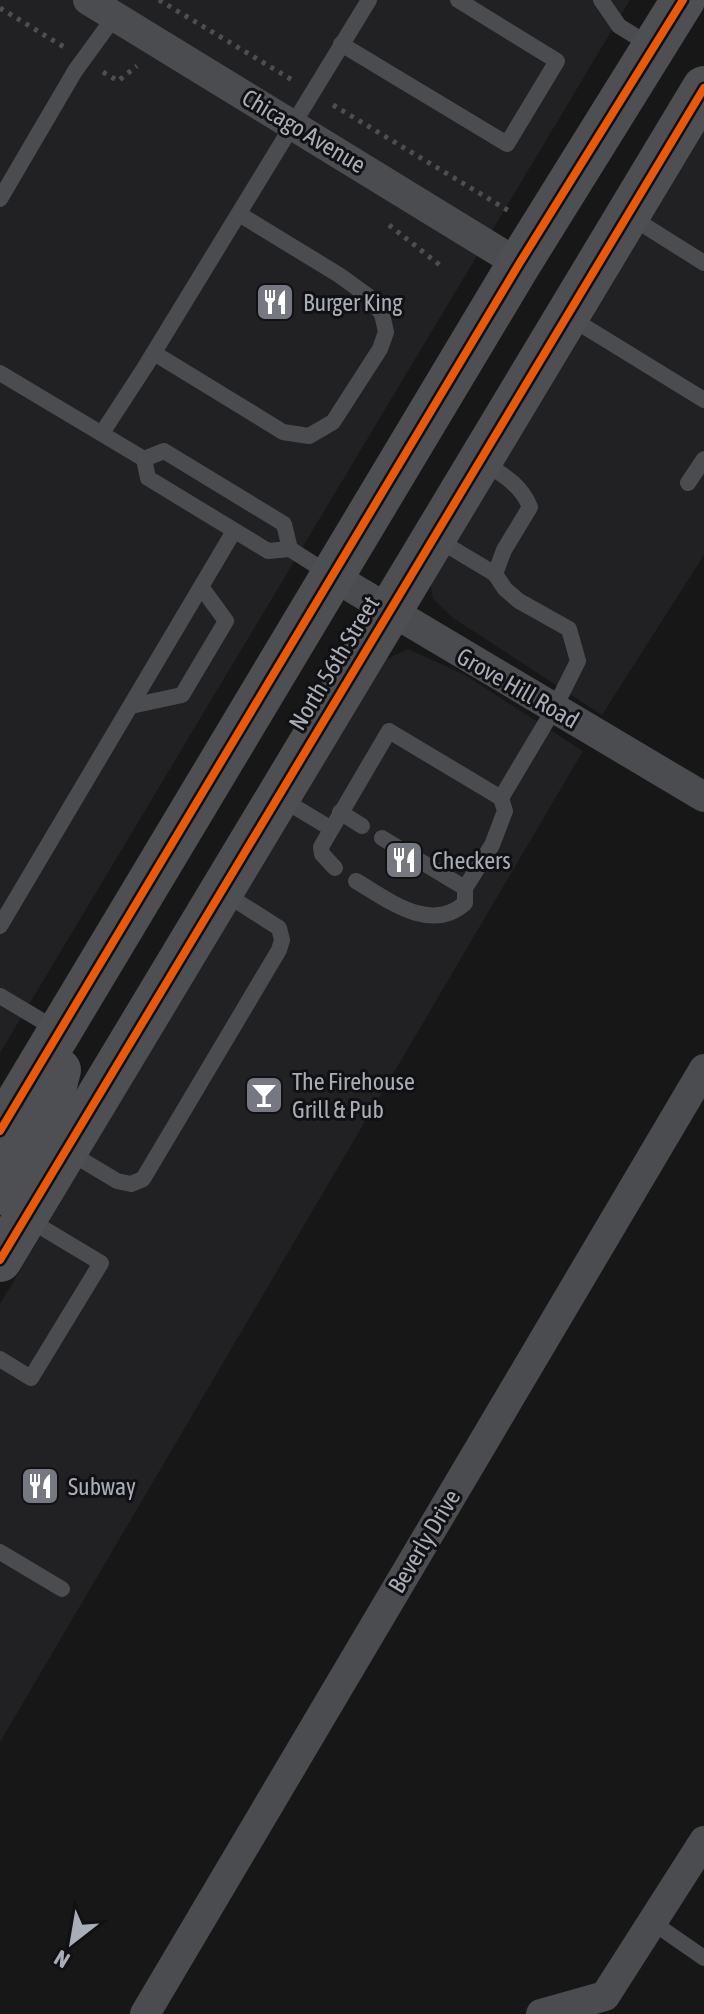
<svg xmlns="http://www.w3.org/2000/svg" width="704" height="2014" viewBox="0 0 704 2014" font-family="'Asap Condensed',sans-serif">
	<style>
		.built { fill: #212123 }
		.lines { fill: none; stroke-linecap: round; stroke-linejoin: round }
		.path { stroke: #4d4e52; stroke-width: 5; stroke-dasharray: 4 6; stroke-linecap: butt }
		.lane { stroke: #4b4c50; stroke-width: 16 }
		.street { stroke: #4b4c50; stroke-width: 30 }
		.primary { stroke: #4d4f52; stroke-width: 44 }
		.cycleway-casing { stroke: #111113; stroke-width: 13 }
		.cycleway { stroke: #e8590c; stroke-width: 8 }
		.labels { text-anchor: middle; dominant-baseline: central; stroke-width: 6; stroke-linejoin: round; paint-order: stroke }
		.street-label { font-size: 24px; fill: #a8adb8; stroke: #111113 }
		.poi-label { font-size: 24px; fill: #a8adb8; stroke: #111113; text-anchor: start }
	</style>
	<rect width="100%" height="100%" fill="#171717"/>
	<g class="built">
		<path d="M0,0H630L0,1053Z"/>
		<path d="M704,123V555L602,715L453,618L433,599L428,572Z"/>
		<path d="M408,649L465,675L583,751L0,1742V1304L383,661Z"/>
	</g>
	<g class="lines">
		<g class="path">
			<path d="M159,0L294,81"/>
			<path d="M0,8L64,47"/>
			<path d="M103,72L118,81L137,66"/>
			<path d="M333,105L509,211"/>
			<path d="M389,225L441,266"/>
		</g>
		<g class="lane">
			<path d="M601,0L619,26L653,47"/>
			<path d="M341,44L507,144L557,61L458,0"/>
			<path d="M0,199L75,71L115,16"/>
			<path d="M631,217L704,263"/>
			<path d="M569,317L704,400"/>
			<path d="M154,353L283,432L309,436L333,422L380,349L386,332L382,314L368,296L339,275L239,214"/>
			<path d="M0,373L144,459L148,478L268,551L290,549L331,575"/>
			<path d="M102,433L145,367L369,0"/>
			<path d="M144,459L164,451L284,524L290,549"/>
			<path d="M480,460C501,474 520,483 530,507L504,550L495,574"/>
			<path d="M688,483L704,459"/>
			<path d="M131,706L182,695L226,621L202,588"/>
			<path d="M280,798L330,828"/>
			<path d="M340,812L362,826"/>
			<path d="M382,838L465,888L492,845L505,811L501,798"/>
			<path d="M335,868L322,854L321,847L389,731L501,798L554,709L578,661L569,629L519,601L505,589L495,574L435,538"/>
			<path d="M356,881C388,900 431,934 465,903V888"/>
			<path d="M0,926L234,531"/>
			<path d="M0,996L59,1031"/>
			<path d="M67,1151L117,1181L131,1184L143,1179L279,950L282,940L279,928L224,893"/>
			<path d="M0,1359L31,1378L101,1263L26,1218"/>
			<path d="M0,1552L62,1589"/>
			<path d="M652,1922L704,1958"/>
		</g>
		<g class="street">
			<path d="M88,0L519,264"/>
			<path d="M334,577L704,797"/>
			<path d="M145,2014L704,1069"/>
			<path d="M541,2014L605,1996L704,1841"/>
		</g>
		<g class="primary">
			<path d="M0,1131L519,264L683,0"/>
			<path d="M0,1193C24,1153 49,1115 59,1070"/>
			<path d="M0,1260L704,88"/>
		</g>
		<defs>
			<g id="cycleway">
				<path d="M0,1131L519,264L683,0"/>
				<path d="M0,1260L704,88"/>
			</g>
		</defs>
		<use href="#cycleway" class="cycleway-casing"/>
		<use href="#cycleway" class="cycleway"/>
	</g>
	<defs>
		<symbol id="restaurant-square" viewBox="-11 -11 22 22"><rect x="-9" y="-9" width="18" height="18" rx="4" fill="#757880" stroke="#111113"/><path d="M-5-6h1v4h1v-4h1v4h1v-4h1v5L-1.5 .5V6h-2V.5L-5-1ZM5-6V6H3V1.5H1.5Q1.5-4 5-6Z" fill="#fff"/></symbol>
		<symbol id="bar-square" viewBox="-11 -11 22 22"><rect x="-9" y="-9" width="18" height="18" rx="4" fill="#757880" stroke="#111113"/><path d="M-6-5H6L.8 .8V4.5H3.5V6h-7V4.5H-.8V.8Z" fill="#fff"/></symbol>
	</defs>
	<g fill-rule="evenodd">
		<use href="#restaurant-square" x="253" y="280" width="44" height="44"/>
		<use href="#restaurant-square" x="382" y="838" width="44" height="44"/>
		<use href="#bar-square" x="242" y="1073" width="44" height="44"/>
		<use href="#restaurant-square" x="18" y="1464" width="44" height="44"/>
	</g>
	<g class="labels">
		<g class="street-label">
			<text transform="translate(304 131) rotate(31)">Chicago Avenue</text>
			<text transform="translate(334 663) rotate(-59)">North 56th Street</text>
			<text transform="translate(518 688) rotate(30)">Grove Hill Road</text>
			<text transform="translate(424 1541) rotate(-59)">Beverly Drive</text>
		</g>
		<g class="poi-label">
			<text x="303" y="302">Burger King</text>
			<text x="432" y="860">Checkers</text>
			<text x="292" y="1081">The Firehouse<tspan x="292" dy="28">Grill &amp; Pub</tspan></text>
			<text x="68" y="1486">Subway</text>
		</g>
	</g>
	<g transform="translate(72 1942) rotate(211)" stroke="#111113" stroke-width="6" paint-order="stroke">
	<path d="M0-6L14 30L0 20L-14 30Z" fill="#a8adb8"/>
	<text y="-12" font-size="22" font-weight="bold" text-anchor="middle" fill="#a8adb8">N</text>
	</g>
</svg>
